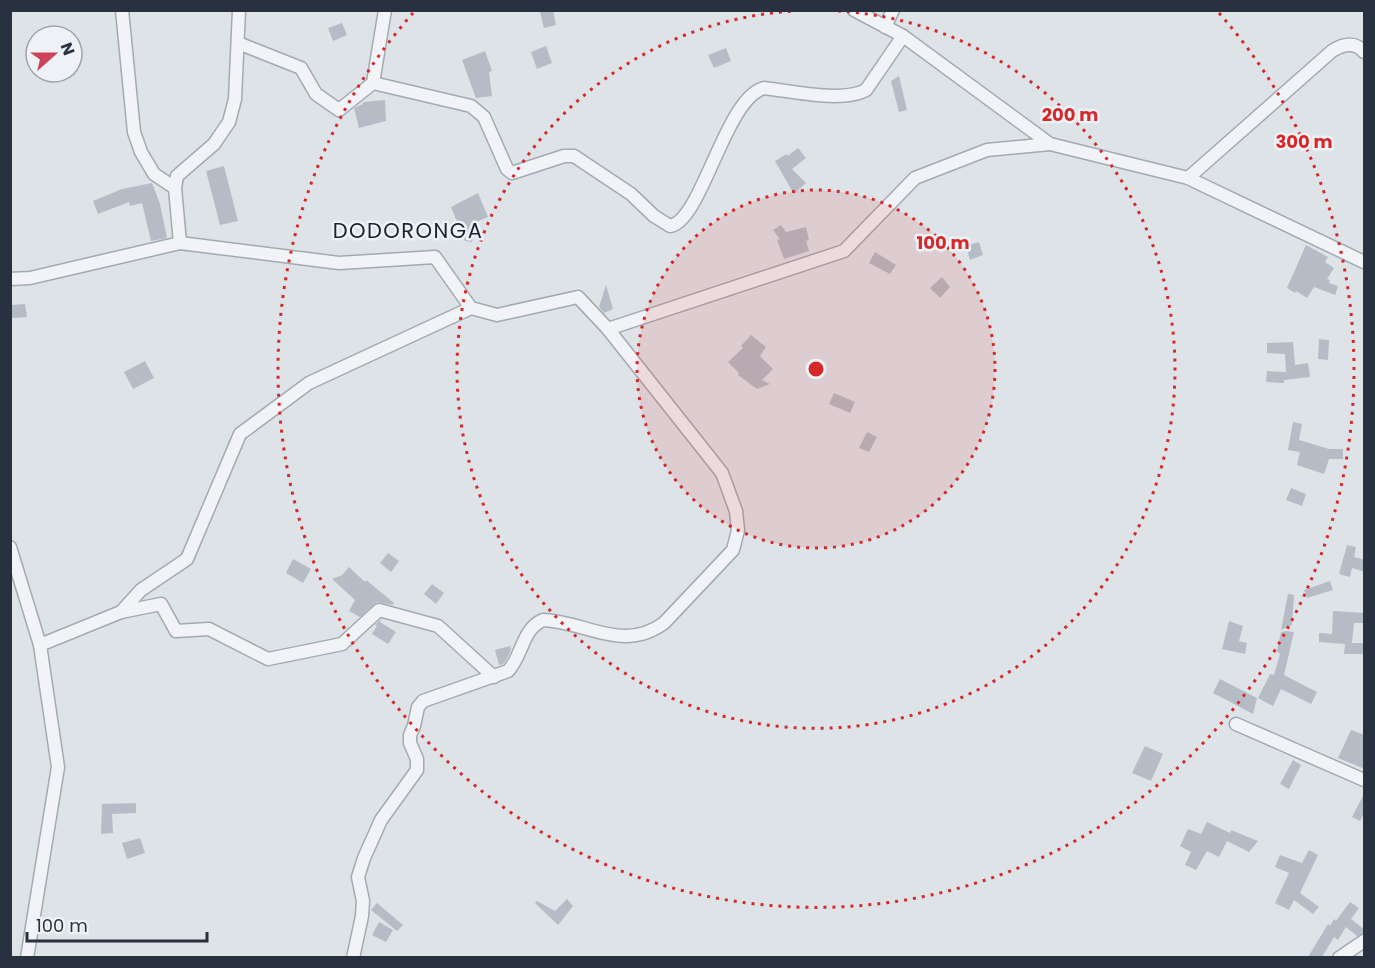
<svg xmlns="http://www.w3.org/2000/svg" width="1375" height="968" viewBox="0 0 1375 968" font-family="Poppins,sans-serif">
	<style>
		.building { fill: #b6bcc5 }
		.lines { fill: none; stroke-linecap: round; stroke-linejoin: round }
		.minor-casing { stroke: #a3aab2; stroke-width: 15 }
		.minor { stroke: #f1f3f6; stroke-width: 12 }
		.ring { fill: none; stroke: #d62828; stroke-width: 3; stroke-dasharray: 3 6 }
		.labels { text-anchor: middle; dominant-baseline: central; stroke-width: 5; stroke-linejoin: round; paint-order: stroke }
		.quarter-label { font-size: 21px; letter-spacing: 1.5px; fill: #1a2230; stroke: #eef1f6 }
		.centre { fill: #d62828; stroke: #eef1f6; stroke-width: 3 }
		.ring-label { font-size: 18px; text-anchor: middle; font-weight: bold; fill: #d62828; stroke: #eef1f6; stroke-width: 5; stroke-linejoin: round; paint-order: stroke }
	</style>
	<rect width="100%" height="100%" fill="#dee3e8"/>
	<g class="building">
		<path d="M553,10L556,25L544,28L540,12Z"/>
		<path d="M342,23L347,35L333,41L328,28Z"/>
		<path d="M546,46L552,63L537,69L531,52Z"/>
		<path d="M726,48L731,61L714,68L708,55Z"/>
		<path d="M485,51L492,71L489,72L492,96L476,98L462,60Z"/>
		<path d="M899,76L907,110L899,112L891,81Z"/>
		<path d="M385,100L386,121L359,128L354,108L363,104V102Z"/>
		<path d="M798,148L806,158L792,169L806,183L794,194L775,161L787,154L788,156Z"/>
		<path d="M224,166L238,221L220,225L206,171Z"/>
		<path d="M152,183L160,204L167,238L151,241L142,203L130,206L129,202L98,214L93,201L122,189Z"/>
		<path d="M478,193L488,217L476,222L472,242L465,241L451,207Z"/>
		<path d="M781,225L786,232L806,227L809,240L806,241L809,251L784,259L777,240L780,239L773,230Z"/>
		<path d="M979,242L983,255L970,260L966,246Z"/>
		<path d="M1306,245L1328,257L1325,262L1334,268L1327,279L1330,280L1329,283L1338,286L1335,295L1314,287L1307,298L1296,291L1295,293L1287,288Z"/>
		<path d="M875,252L896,265L890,274L869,263Z"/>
		<path d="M942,277L950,287L940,298L930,288Z"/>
		<path d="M606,285L613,309L604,313L599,307Z"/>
		<path d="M25,304L27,317L12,318L10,305Z"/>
		<path d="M751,335L766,347L760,356L773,369L762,380L770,384L757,389L738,375L739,373L728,362L743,348L741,346Z"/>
		<path d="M1319,339L1329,340L1328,360L1318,359Z"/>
		<path d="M1293,342L1295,365L1308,363L1310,377L1284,380V383L1266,382L1267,371L1286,372L1285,354L1267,353V343Z"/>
		<path d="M145,361L154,378L133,389L124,372Z"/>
		<path d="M834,393L855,402L850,413L829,404Z"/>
		<path d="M1293,422L1302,424L1299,440L1329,449H1343V459H1329L1324,474L1297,465L1300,452L1288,450Z"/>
		<path d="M867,432L877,437L869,452L859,448Z"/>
		<path d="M1291,488L1306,494L1302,506L1286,500Z"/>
		<path d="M1347,545L1356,547L1354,557L1365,560V572L1352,568L1350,577L1339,574Z"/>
		<path d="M388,553L399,561L391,572L380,563Z"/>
		<path d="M293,559L311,569L303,583L286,573Z"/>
		<path d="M349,567L365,582L366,580L394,603L393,605L377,602L360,617L349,611L355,600L332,579L342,575Z"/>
		<path d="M1330,581L1333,590L1307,598L1304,590Z"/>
		<path d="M432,584L444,593L436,604L424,594Z"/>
		<path d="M1288,594L1294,595L1292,625L1281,630Z"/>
		<path d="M1333,611L1365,613V623H1354L1352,643H1365V654H1344L1345,644L1319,642V633L1332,634Z"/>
		<path d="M381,619L380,622L396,632L388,644L372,634L377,626L375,625Z"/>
		<path d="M1229,621L1243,626L1239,641L1247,643L1245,654L1222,649Z"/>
		<path d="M1286,631L1294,632L1284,675L1317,692L1311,704L1281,689L1273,706L1258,698L1270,674L1274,675L1280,654L1277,651L1281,632Z"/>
		<path d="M510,646L511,650L506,660L503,664L499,665L495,650Z"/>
		<path d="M1220,679L1257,698L1253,714L1213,693Z"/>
		<path d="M1351,730L1365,735V769L1338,758Z"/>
		<path d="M1145,746L1163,754L1151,781L1132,773Z"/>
		<path d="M1293,760L1301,765L1289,789L1280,784Z"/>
		<path d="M1365,792V811L1360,821L1352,817Z"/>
		<path d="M136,803V813L112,814L113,833L101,834L102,804Z"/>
		<path d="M1207,822L1230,833L1231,830L1258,841L1249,852L1227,841L1219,857L1207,851L1196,870L1185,865L1191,852L1180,846L1188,829L1201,834Z"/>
		<path d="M140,838L145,853L127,859L122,843Z"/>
		<path d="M1309,850L1318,855L1300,893L1319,907L1313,914L1294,900L1289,910L1275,903L1289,873L1275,867L1280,855L1302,863Z"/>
		<path d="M567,899L573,906L558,925L535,903L537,901L555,911Z"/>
		<path d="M1350,902L1359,908L1351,919L1365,930V933L1357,936L1346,927L1338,940L1334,937L1322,957H1308L1328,924L1330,926L1334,919L1336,921Z"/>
		<path d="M377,903L403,925L397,931L371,910Z"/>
		<path d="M379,922L393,930L386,942L372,935Z"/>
	</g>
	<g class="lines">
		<defs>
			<g id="minor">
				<path d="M122,10L134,132L141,152L154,174L175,188"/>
				<path d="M854,10L903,36L1050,144L1188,178L1364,262"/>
				<path d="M885,27L893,10"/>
				<path d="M238,43L301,68L316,94L339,110L373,83L385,10"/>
				<path d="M373,83L471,106L484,117L507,169L512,173L564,156H574L631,194L654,216L670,226C702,221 725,98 764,88C791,91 843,103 866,90L903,36"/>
				<path d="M1188,178L1332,51C1343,44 1355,41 1364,52"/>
				<path d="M180,243L339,263L435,257L471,308L497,315L578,297L608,329L844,251L915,178L987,150L1050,144"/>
				<path d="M10,279L30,278L180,243L175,188L177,176L214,144L229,122L235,99L239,10"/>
				<path d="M10,547L40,645L58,767L27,958"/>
				<path d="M121,612L141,590L187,559L240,434L309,383L471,308"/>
				<path d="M40,645L121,612L161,604L176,631L209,629L268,659L342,644L379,610L438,626L494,677"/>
				<path d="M1236,724L1364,780"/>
				<path d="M353,958L362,916L363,901L358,877L364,858L381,820L417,770V759L410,743V735L414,726L418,707L423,701L508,671C523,655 522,629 543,620C587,622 623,653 664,623L733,550L738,530L736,511L722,473L608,329"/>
				<path d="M1339,958L1364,941"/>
			</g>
		</defs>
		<use href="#minor" class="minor-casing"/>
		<use href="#minor" class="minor"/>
	</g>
	<circle cx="816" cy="369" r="179" fill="#d62828" fill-opacity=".12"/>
	<g class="ring">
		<circle cx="816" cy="369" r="179"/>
		<path d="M838 11A359 359 0 1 1 794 11"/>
		<path d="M1219 13A538 538 0 1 1 413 13"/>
	</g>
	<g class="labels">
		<g class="quarter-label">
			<text x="408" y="230">DODORONGA</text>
		</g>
	</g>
	<circle cx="816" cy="369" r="9" class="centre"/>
	<g class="ring-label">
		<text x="1070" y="121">200 m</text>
		<text x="1304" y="148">300 m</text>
		<text x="943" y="249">100 m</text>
	</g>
	<rect width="1375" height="968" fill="none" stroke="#27313f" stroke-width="24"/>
	<g transform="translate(54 54) rotate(69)"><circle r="28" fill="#eef1f6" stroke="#9ea4ad" stroke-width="1.5"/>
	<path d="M0-4.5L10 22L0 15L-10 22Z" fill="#ce425b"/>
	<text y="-9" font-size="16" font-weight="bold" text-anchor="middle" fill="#27313f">N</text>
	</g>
	<path d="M27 932v9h180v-9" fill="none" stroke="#27313f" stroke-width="3"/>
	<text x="36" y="932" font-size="18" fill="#27313f" stroke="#eef1f6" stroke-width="4.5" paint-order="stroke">100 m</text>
</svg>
